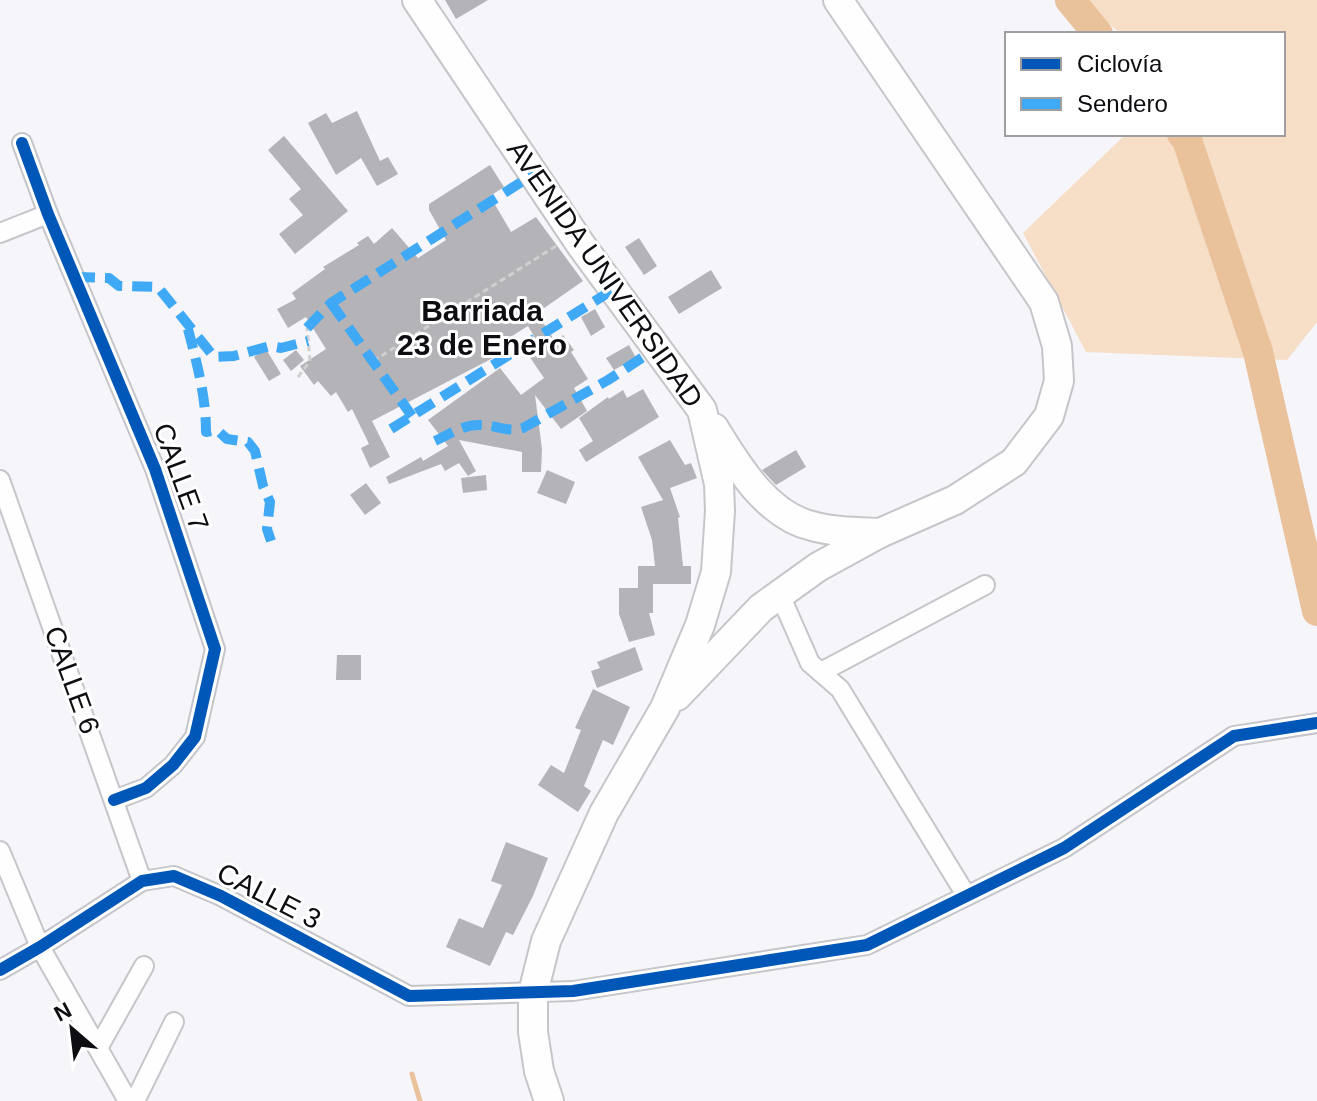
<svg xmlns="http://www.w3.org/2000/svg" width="1317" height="1101" viewBox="0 0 1317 1101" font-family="Arial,sans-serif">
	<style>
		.green { fill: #f7dec7 }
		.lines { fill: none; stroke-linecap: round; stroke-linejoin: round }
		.stream { stroke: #e9c19b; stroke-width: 5 }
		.river { stroke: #e9c19b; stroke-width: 30 }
		.building { fill: #b4b4b8 }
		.minor-casing { stroke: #c6c6ca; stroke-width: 22 }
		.highway-casing { stroke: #c6c6ca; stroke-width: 32 }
		.path { stroke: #d0d0d1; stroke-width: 3; stroke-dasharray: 6 4; stroke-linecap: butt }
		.minor { stroke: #fefefe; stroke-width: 18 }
		.highway { stroke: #fefefe; stroke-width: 28 }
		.quiet { stroke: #3fa9f5; stroke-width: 10; stroke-dasharray: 20 10; stroke-linecap: butt }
		.cycleway-casing { stroke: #fff; stroke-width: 17 }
		.cycleway { stroke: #0057b8; stroke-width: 12 }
		.labels { text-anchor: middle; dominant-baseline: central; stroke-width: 6; stroke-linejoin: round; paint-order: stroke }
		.street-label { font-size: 28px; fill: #0e0d11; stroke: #fff }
		.neighbourhood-label { font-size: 30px; font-weight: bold; fill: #0e0d11; stroke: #fff }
	</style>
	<rect width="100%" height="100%" fill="#f5f5fa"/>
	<path class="green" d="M1081,0H1317V322L1287,360L1086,352L1023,233L1126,134H1283V34H1121Z"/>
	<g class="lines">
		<path class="stream" d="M412,1074L420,1101"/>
		<g class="river">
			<path d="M1070,0L1098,34"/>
			<path d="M1182,134L1187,140L1258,352L1317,611"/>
		</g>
	</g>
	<g class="building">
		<path d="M445,0H488L456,19Z"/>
		<path d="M357,111L380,161L388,157L398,174L377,186L361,158L336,175L308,123L326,113L332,123Z"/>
		<path d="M284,136L348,211L295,254L279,234L303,215L289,199L301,189L268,150Z"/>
		<path d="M490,165L504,187L490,196L511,232L536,217L583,281L537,313L555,341L563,335L574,350L571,352L588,379L574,388L587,411L561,429L535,395L542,449L541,472H522V452L459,440L476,471L468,476L459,463L445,471L441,464L389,484L386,477L421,457L423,461L448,446L428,420L500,368L521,395L544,378L529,356L541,348L528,326L488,351L493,358L372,421L390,457L370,468L361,448L369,444L352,409L348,412L336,392L331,396L318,381L314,385L300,366L326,349L306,317L288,328L277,309L296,299L292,293L325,269L323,267L359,245L357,243L368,236L374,244L392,228L418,258L446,240L429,210V204Z"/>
		<path d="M639,238L657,266L644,275L625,247Z"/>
		<path d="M711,270L722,288L679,314L668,297Z"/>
		<path d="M595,309L605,327L591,336L581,317Z"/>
		<path d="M629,345L636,358L614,370L606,358Z"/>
		<path d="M266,349L281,374L269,381L254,357Z"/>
		<path d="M296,350L304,360L291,371L283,360Z"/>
		<path d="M643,389L659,417L586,462L579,450L593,441L579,418L608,397L609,399L623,390L627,398Z"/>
		<path d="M670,440L685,465L691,463L697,478L670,488L680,517L678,518L683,566H691V584H653V613H649L655,635L629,642L619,614V588H638V566H655L652,540L641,507L663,500L638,457Z"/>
		<path d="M796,450L806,467L776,485L762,470Z"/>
		<path d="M547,470L575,482L566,504L537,493Z"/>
		<path d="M486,475L487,490L463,493L461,478Z"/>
		<path d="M366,483L381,503L365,515L350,495Z"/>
		<path d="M635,647L643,670L597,688L591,671L600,668L597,662Z"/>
		<path d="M337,655H361V680H336Z"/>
		<path d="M593,689L630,707L613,745L603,740L584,786L591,791L578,812L538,785L551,765L564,773L581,730L575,728Z"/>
		<path d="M506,842L548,858L533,896L513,935L506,932L490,966L446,947L459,918L483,928L502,885L491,881Z"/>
	</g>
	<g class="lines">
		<defs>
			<g id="minor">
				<path d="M22,143L48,214L155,469L215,649L195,737L173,765L146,788L114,800"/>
				<path d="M0,233L48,214"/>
				<path d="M0,480L142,881"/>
				<path d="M780,595L810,663L840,689L966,895"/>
				<path d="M821,672L985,585"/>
				<path d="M0,851L40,947L128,1101"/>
				<path d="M0,970L40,947L142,881L174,876L221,896L409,996L573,991L867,945L1064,848L1234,736L1317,723"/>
				<path d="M98,1048L144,966"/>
				<path d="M135,1101L174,1022"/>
			</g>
			<g id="highway">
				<path d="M417,0L581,245L702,410L719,484L720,511L716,572L700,625L665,708L604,813L546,941L533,993V1032L539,1071L549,1101"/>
				<path d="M714,428C737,465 766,515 812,526C834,532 857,532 880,533"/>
				<path d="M677,696L761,608L818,567L880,533L955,500L1014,462L1049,416L1059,381L1057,346L1044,302L838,0"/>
			</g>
		</defs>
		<use href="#minor" class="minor-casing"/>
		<use href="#highway" class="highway-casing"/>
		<g class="path">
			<path d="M373,361L556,246"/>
			<path d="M298,377L310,361L307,328"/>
		</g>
		<use href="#minor" class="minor"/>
		<use href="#highway" class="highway"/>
		<g class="quiet">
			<path d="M75,277L109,278L119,286L158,287L214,357L234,356L270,346L281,348L308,341"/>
			<path d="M331,303L412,416"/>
			<path d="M307,328L331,303L534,174"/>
			<path d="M188,329C197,364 206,396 206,432L217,430L227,439L248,442L255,451L263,486L270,502L267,529L271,541"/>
			<path d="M391,429L614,289"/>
			<path d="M435,441C448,435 463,425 478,425C494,424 508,433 523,428L608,380L657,348"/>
		</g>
		<defs>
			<g id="cycleway">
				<path d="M22,143L48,214L155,469L215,649L195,737L173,765L146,788L114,800"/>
				<path d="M0,970L40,947L142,881L174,876L221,896L409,996L573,991L867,945L1064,848L1234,736L1317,723"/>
			</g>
		</defs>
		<use href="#cycleway" class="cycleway-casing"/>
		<use href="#cycleway" class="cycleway"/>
	</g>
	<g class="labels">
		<g class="street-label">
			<text transform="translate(605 274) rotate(55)">AVENIDA UNIVERSIDAD</text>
			<text transform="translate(181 477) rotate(70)">CALLE 7</text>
			<text transform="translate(72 680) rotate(70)">CALLE 6</text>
			<text transform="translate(269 896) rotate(27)">CALLE 3</text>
		</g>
		<g class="neighbourhood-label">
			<text x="482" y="310">Barriada<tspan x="482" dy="34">23 de Enero</tspan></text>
		</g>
	</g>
	<rect x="1005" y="32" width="280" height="104" fill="#ffffff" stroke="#9f9ea0" stroke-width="2"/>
	<rect x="1021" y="58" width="40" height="12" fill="#0057b8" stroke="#9f9ea0" stroke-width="2"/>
	<text x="1077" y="72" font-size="24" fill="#0e0d11">Ciclovía</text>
	<rect x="1021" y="98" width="40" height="12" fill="#3fa9f5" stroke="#9f9ea0" stroke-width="2"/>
	<text x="1077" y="112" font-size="24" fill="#0e0d11">Sendero</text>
	<g transform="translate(72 1029) rotate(332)" stroke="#ffffff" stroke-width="6" paint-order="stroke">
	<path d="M0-6L14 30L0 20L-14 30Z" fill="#0e0d11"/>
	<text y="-12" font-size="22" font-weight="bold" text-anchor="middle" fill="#0e0d11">N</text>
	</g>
</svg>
